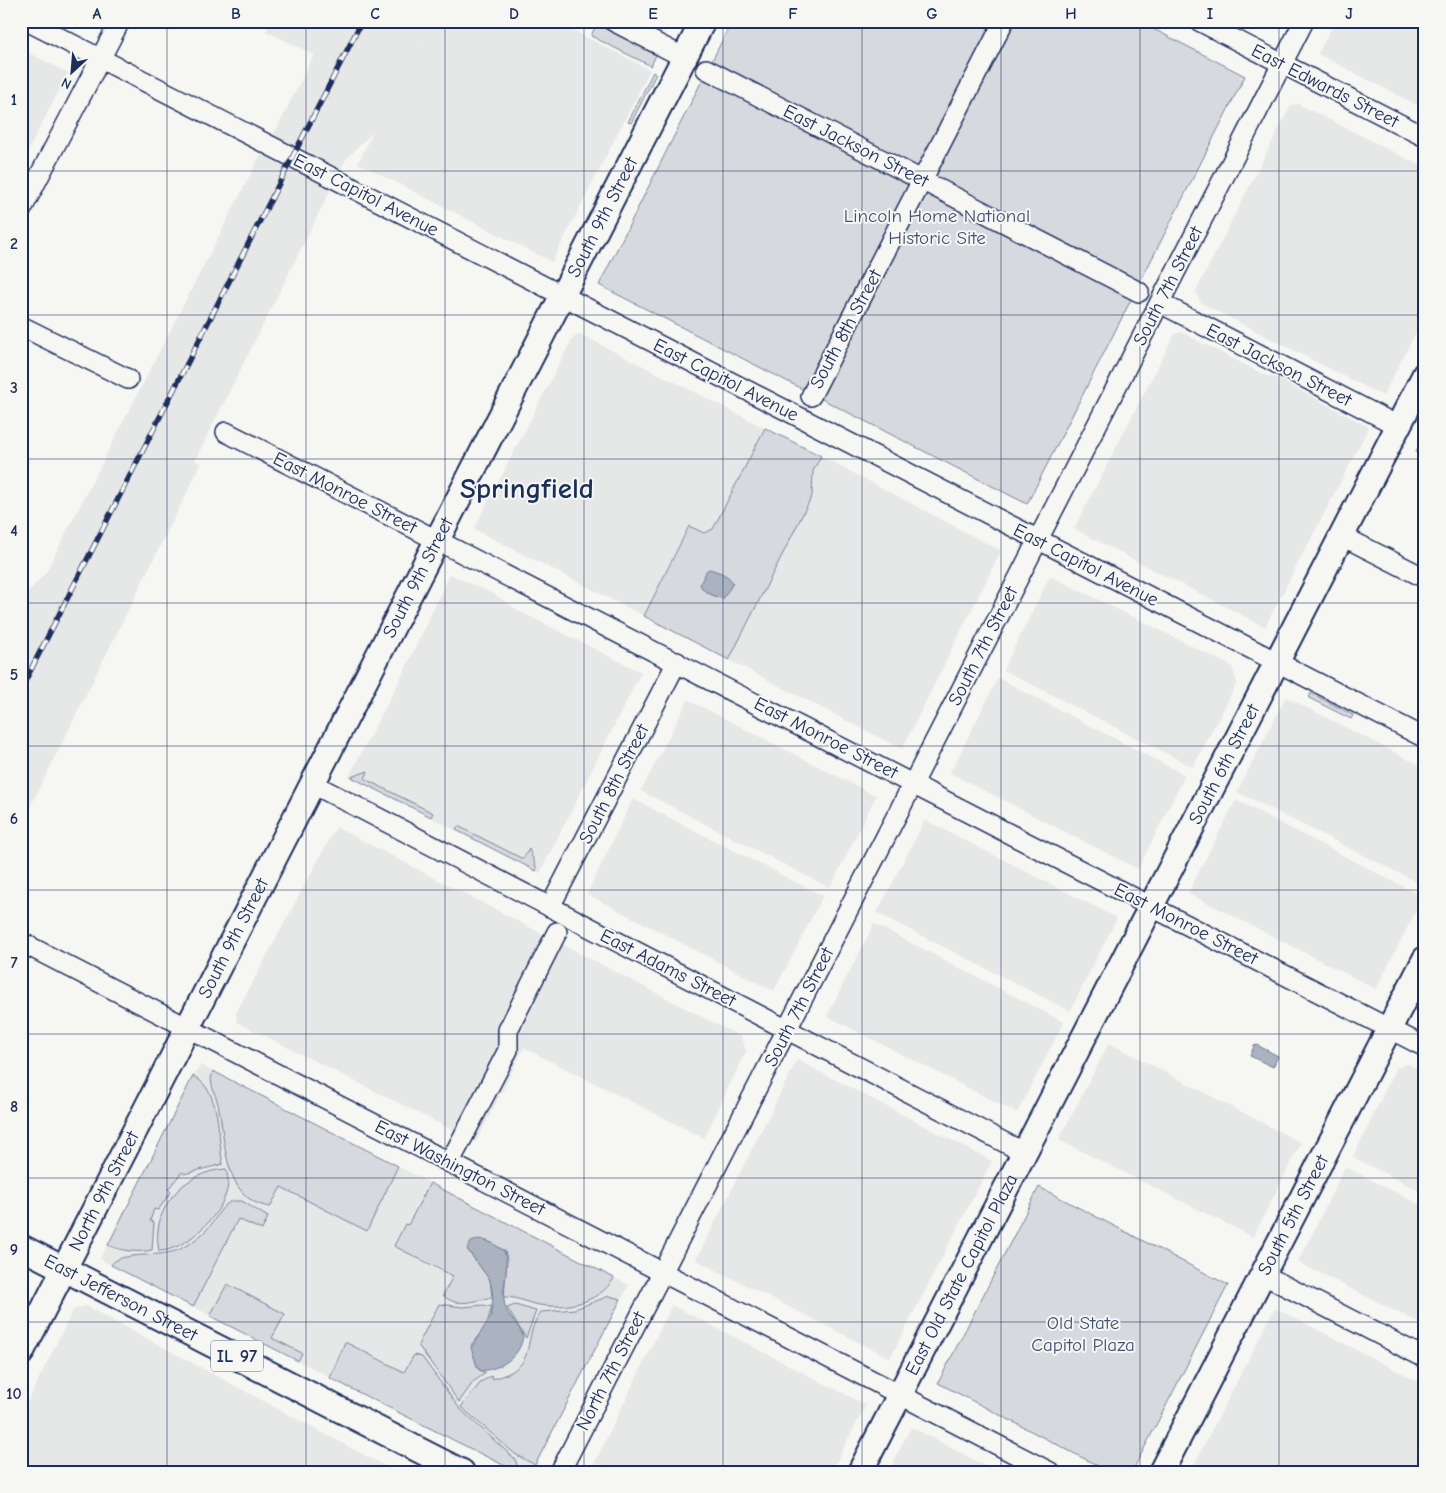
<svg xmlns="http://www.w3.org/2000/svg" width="1446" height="1493" viewBox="0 0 1446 1493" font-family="'Comic Neue',sans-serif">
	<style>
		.built { fill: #e6e7e7 }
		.green { fill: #d6d9dd; stroke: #78849e }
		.water { fill: #abb2c0; stroke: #717e99 }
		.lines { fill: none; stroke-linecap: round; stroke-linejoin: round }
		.minor-casing { stroke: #1b2f5e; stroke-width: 22 }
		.major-casing { stroke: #1b2f5e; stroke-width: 28 }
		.minor { stroke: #f6f6f2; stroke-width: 19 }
		.major { stroke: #f6f6f2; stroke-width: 24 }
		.rail-casing { stroke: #1b2f5e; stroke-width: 5.5 }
		.rail { stroke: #f6f6f2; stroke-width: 4; stroke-dasharray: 11; stroke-linecap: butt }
		.grid { fill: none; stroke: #1b2f5e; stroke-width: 1; stroke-opacity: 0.55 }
		.labels { text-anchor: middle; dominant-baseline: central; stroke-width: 4; stroke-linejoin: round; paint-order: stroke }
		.shield { fill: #f6f6f2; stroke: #5d6b8a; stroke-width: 1 }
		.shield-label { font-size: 18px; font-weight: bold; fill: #1b2f5e }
		.street-label { font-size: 19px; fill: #1b2f5e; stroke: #f6f6f2 }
		.park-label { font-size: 19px; fill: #405177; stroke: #f6f6f2 }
		.town-label { font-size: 29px; font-weight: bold; fill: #1b2f5e; stroke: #f6f6f2 }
		.neatline { fill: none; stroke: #1b2f5e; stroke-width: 2 }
		.grid-label { font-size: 16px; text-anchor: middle; font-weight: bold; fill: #1b2f5e }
	</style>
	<rect width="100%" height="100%" fill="#f6f6f2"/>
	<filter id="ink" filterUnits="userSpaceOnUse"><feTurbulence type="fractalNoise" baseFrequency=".02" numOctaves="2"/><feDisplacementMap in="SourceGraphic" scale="10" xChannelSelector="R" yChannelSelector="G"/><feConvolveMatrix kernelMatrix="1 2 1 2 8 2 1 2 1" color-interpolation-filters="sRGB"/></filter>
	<g filter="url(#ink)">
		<g class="built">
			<path d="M271,21H432L420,44L432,21H555L650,70L552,262L358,163L373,132L346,159L340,171L273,136L314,55L266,31Z"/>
			<path d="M1335,21H1425V109L1318,54Z"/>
			<path d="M21,49L68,73L21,164Z"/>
			<path d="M1298,104L1425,168V315L1383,396L1201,303L1196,291L1291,105Z"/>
			<path d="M261,154L331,189L195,460L201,464L21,825V599L45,574Z"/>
			<path d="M1181,332L1267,376L1277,378L1369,427L1265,627L1074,529L1172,339L1175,334Z"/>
			<path d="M580,334L765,428L713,529L704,533L688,526L644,616L474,529L572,339Z"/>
			<path d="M821,456L1001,551L902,749L729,660L812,496L813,471Z"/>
			<path d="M450,574L499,597L519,611L641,672L540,873L349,776L402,676Z"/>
			<path d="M1050,576L1232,666L1237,683L1193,767L1003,670Z"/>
			<path d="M998,678L1185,775L1138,869L950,773Z"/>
			<path d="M1286,697L1425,768V886L1237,792Z"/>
			<path d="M688,700L876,796L830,888L641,791Z"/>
			<path d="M633,799L823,896L774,991L587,894Z"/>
			<path d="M1236,800L1423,897L1376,989L1188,893Z"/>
			<path d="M925,820L1117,918L1070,1011L877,913Z"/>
			<path d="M336,827L741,1037L746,1051L704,1138L524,1048L476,1142L237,1022L236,1013Z"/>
			<path d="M874,924L1064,1022L1017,1113L827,1016Z"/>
			<path d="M1109,1043L1301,1143L1253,1237L1061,1141L1059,1139Z"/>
			<path d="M797,1060L992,1161L890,1358L696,1260Z"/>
			<path d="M1408,1064L1425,1073V1194L1353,1157L1396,1068Z"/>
			<path d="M200,1065L629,1285L532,1472H515L100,1259Z"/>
			<path d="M1345,1167L1425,1207V1326L1298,1262Z"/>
			<path d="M672,1305L866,1405L831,1472H590Z"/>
			<path d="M86,1306L396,1472H21V1415L73,1310Z"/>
			<path d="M1275,1308L1425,1385V1472H1190Z"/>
			<path d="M911,1427L997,1472H888Z"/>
		</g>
		<g class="green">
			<path d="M732,21H1138L1245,76L1027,504L599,285Z"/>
			<path d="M600,26L656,55L651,66L591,36L595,27Z"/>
			<path d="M653,72L656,74L631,123L628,122Z"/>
			<path d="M765,428L821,456L813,471L812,496L729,660L644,616L689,526L704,533L713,529Z"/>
			<path d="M1425,434V454L1418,456L1416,451Z"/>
			<path d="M1311,693L1353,715L1351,719L1309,698Z"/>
			<path d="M368,771L365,779L433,813L431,817L351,777Z"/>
			<path d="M458,826L523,859L529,849L537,869L536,871L456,830Z"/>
			<path d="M213,1071L398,1166L367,1231L281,1187L270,1207C222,1200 226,1139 218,1104C215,1092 208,1083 213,1071Z"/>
			<path d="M193,1076C222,1090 217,1137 223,1164L184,1174L182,1172L168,1189L171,1192L158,1210L154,1209L150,1221L154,1222L152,1250C139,1253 120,1251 108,1245Z"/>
			<path d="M226,1169C227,1174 229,1180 228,1184C226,1212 186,1251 159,1251C150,1209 184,1171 226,1169Z"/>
			<path d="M430,1183L614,1278C600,1304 561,1310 534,1304C524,1301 515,1297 504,1297L507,1260L505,1251L487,1241L477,1239L467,1249L490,1280L492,1297C478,1300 456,1309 443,1295L453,1276L394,1246L405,1224L408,1225Z"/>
			<path d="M1039,1187L1228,1285L1132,1472H1110L938,1383Z"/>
			<path d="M233,1201H242L268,1217L262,1230L238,1219L193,1307L111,1265C121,1250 160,1259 180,1249C191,1244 202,1235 210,1226C217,1217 222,1204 233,1201Z"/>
			<path d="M227,1284L285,1314L272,1338L302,1353L298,1361L210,1316Z"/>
			<path d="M609,1296L621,1299L535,1465L515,1454L461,1407L481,1382L491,1376L492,1379C542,1366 519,1342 541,1312L575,1309Z"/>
			<path d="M439,1304L463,1307L484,1305L492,1307L486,1326L471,1345L478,1369L486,1373L474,1381L459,1402L418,1345Z"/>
			<path d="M515,1305L536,1311L526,1338L507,1308Z"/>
			<path d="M345,1342L404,1372L414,1355L422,1357L460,1409L515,1459L518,1468L517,1472L330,1378Z"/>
		</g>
		<g class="water">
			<path d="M710,569C719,572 729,575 733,583L723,599C714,596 703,593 700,584L707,570Z"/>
			<path d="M1257,1045L1278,1056L1273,1067L1250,1056L1254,1046Z"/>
			<path d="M480,1239L492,1243L504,1251C511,1268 500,1288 505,1306C508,1317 519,1325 523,1336C520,1357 502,1368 482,1371L478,1369L471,1348L491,1316L493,1296L490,1280L467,1249L471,1242Z"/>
		</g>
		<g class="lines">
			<defs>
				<g id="minor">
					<path d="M27,21L1425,738"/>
					<path d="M613,21L685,58"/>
					<path d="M1199,21L1425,137"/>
					<path d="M706,69L1139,292"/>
					<path d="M21,211L120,21"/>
					<path d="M1160,303L1398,426"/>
					<path d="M21,326L128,379"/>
					<path d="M811,396L1004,21"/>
					<path d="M226,432L1425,1047"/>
					<path d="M1340,535L1425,578"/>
					<path d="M313,784L1023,1152"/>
					<path d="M550,907L677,662"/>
					<path d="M21,942L1050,1472"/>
					<path d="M450,1162L508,1050V1030L557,932"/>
					<path d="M1262,1274L1425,1358"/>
					<path d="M560,1472L1304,21"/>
				</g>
				<g id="major">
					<path id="s1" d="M21,1247L462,1472"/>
					<path id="s2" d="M21,1353L703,21"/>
					<path id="s3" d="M860,1472L1425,374"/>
					<path id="s4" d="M1161,1472L1425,959"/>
				</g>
			</defs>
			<use href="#minor" class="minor-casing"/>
			<use href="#major" class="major-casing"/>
			<use href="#minor" class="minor"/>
			<use href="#major" class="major"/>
			<defs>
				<path id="rail" d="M21,689L362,21"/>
			</defs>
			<use href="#rail" class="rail-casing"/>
			<use href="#rail" class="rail"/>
		</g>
	</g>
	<path class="grid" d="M167,21V1472M306,21V1472M445,21V1472M584,21V1472M723,21V1472M862,21V1472M1001,21V1472M1140,21V1472M1279,21V1472M21,171H1425M21,315H1425M21,459H1425M21,603H1425M21,746H1425M21,890H1425M21,1034H1425M21,1178H1425M21,1322H1425"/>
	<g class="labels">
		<rect class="shield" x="211" y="1340.5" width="52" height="31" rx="4"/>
		<g class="shield-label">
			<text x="237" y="1356">IL 97</text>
		</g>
		<g class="street-label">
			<text transform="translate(1325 86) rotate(27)">East Edwards Street</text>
			<text transform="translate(856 146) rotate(27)">East Jackson Street</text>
			<text transform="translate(366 195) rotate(27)">East Capitol Avenue</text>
			<text stroke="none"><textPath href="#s2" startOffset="1276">South 9th Street</textPath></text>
			<text transform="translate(1168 286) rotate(-63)">South 7th Street</text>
			<text transform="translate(846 329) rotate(-62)">South 8th Street</text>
			<text transform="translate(1279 365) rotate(27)">East Jackson Street</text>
			<text transform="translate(726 380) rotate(27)">East Capitol Avenue</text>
			<text transform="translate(345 493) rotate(27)">East Monroe Street</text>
			<text transform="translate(1086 565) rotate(27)">East Capitol Avenue</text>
			<text stroke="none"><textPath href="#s2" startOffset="871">South 9th Street</textPath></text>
			<text transform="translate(983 646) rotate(-63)">South 7th Street</text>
			<text transform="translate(826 738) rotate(27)">East Monroe Street</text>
			<text stroke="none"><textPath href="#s3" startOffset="796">South 6th Street</textPath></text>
			<text transform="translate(614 784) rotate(-63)">South 8th Street</text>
			<text transform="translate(1186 924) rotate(27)">East Monroe Street</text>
			<text stroke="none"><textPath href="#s2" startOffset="466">South 9th Street</textPath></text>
			<text transform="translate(668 968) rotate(27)">East Adams Street</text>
			<text transform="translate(799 1007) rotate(-63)">South 7th Street</text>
			<text transform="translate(460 1168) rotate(27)">East Washington Street</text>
			<text stroke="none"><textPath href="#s2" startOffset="182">North 9th Street</textPath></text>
			<text stroke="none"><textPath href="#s4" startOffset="289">South 5th Street</textPath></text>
			<text stroke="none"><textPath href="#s3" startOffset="222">East Old State Capitol Plaza</textPath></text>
			<text stroke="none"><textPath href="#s1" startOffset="112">East Jefferson Street</textPath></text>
			<text transform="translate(611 1371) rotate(-63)">North 7th Street</text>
		</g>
		<g class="park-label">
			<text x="937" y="216">Lincoln Home National<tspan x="937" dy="22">Historic Site</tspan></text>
			<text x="1083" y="1323">Old State<tspan x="1083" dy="22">Capitol Plaza</tspan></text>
		</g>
		<g class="town-label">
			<text x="527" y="488">Springfield</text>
		</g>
	</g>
	<rect width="1446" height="1493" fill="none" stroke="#f6f6f2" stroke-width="55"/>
	<g transform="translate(72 72) rotate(206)" stroke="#f6f6f2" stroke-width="4" paint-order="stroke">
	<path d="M0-4L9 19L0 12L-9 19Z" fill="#1b2f5e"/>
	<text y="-8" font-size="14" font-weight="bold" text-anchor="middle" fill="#1b2f5e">N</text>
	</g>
	<rect x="28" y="28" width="1390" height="1438" class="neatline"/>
	<g class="grid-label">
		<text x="97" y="19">A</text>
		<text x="236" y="19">B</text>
		<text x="375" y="19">C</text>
		<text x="514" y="19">D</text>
		<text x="653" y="19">E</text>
		<text x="793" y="19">F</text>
		<text x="932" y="19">G</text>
		<text x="1071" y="19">H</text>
		<text x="1210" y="19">I</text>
		<text x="1349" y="19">J</text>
		<text x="14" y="105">1</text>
		<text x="14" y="249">2</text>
		<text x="14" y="393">3</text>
		<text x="14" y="536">4</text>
		<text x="14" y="680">5</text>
		<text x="14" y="824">6</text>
		<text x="14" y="968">7</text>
		<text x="14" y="1112">8</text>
		<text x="14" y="1255">9</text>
		<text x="14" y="1399">10</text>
	</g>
</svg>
